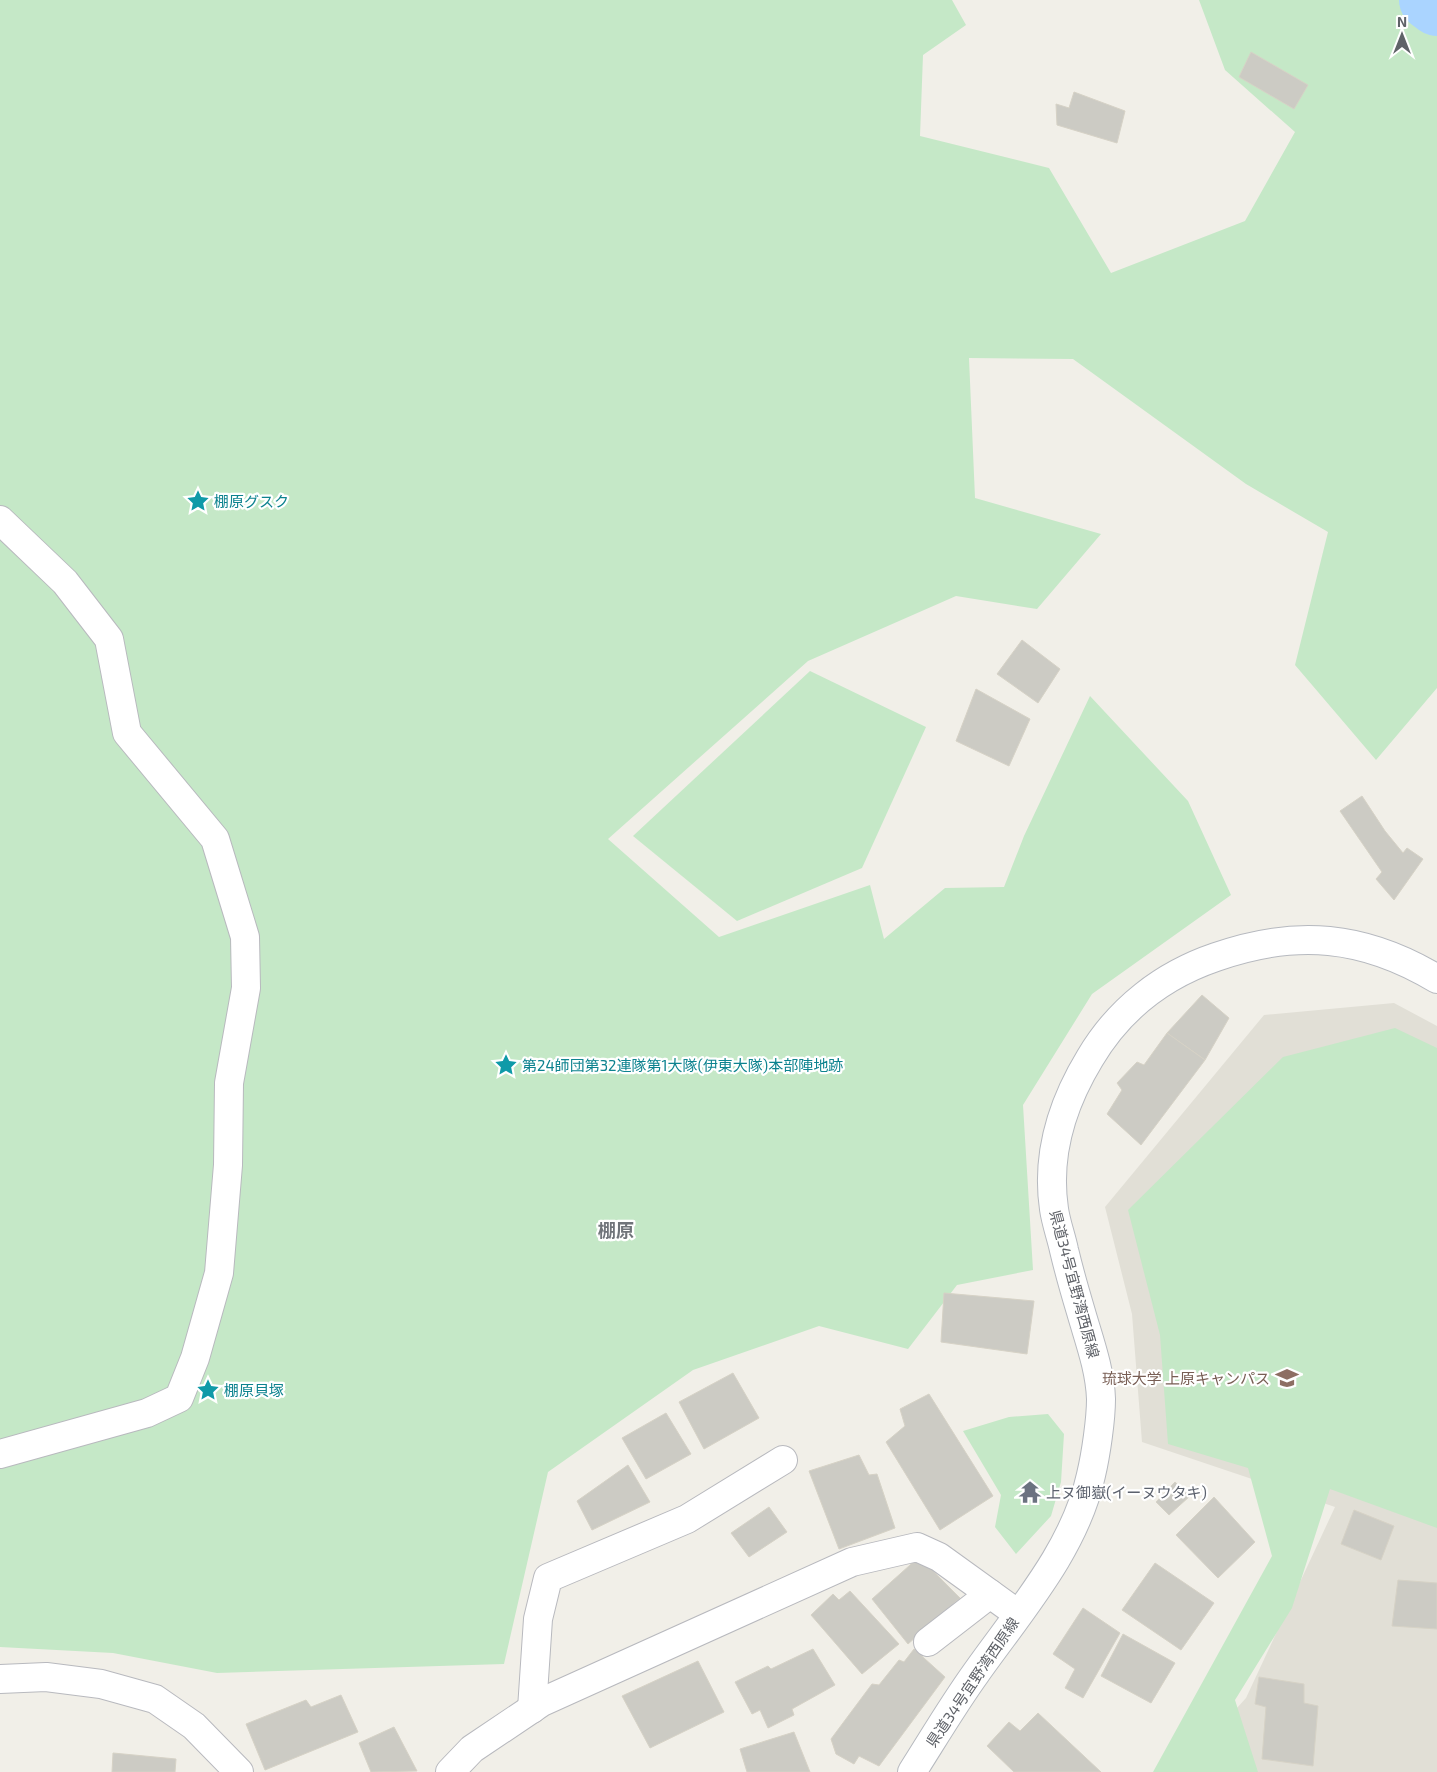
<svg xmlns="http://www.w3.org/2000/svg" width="1437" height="1772" viewBox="0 0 1437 1772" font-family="'Exo 2','Noto Sans JP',sans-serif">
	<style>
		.education { fill: #e1dfd6 }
		.green { fill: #c5e8c7 }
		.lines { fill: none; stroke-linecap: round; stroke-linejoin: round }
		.river { stroke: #aad4ff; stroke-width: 60 }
		.building { fill: #cccbc4; stroke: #d6d2c6 }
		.minor-casing { stroke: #b8b9be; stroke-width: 30 }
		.secondary-casing { stroke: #b6b9bf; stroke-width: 30 }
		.minor { stroke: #fff; stroke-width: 28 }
		.secondary { stroke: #fff; stroke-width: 28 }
		.labels { text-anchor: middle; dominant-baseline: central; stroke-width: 4.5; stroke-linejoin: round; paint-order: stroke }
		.culture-label { font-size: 15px; fill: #0d838f; stroke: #fff; text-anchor: start }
		.street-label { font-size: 15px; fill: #5f6268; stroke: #fff }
		.education-label { font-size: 15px; fill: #785e54; stroke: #fff; text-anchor: end }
		.worship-label { font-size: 15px; fill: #5b616d; stroke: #fff; text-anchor: start }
		.quarter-label { font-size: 18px; font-weight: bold; fill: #70747a; stroke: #fff }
	</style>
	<rect width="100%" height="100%" fill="#f1efe8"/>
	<path class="education" d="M1394,1003L1437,1026V1772H1179L1246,1698L1335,1507L1142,1442L1132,1314L1105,1207L1264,1015Z"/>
	<g class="green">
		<path d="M0,0H952L966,25L923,55L920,136L1049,168L1111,273L1245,221L1295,132L1225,70L1199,0H1437V688L1376,760L1295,665L1328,532L1246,484L1073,359L969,358L975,498L1101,534L1037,609L956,596L808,661L608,839L719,937L870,885L884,939L945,888L1004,887L1024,836L1090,696L1188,801L1231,895L1092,994L1023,1105L1033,1270L957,1285L908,1349L819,1326L693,1370L548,1472L504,1664L217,1673L113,1653L0,1647Z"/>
		<path d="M810,671L926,727L862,868L737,921L633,836Z"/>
		<path d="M1395,1028L1437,1048V1528L1330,1489L1292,1608L1235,1700L1258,1772H1153L1272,1556L1248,1468L1168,1444L1160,1335L1128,1210L1283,1057Z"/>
		<path d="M1048,1414L1064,1434L1061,1482L1051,1516L1016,1554L995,1527L1001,1495L963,1431L1009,1417Z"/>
	</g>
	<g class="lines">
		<path class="river" d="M1429,0L1437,6"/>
	</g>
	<g class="building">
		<path d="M1251,52L1308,85L1294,109L1239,77Z"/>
		<path d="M1074,92L1125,111L1117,143L1057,125L1056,104L1069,108Z"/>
		<path d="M1022,640L1060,669L1038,703L997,674Z"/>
		<path d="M976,689L1030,719L1009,766L956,741Z"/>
		<path d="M1362,796L1385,831L1403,853L1407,848L1423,859L1394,900L1376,879L1382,872L1340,811Z"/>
		<path d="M1202,995L1229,1018L1205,1060L1167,1033Z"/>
		<path d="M1167,1033L1205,1060L1141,1145L1107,1114L1122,1090L1117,1083L1137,1062L1144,1065Z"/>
		<path d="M944,1293L1034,1301L1027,1354L941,1342Z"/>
		<path d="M733,1373L759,1418L704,1449L679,1402Z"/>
		<path d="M929,1394L993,1496L940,1530L886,1442L905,1426L900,1409Z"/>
		<path d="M666,1413L691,1454L646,1479L622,1438Z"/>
		<path d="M859,1455L869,1475L877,1474L895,1528L839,1549L809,1471Z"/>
		<path d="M628,1465L650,1502L592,1530L577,1501Z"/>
		<path d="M1175,1482L1190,1496L1169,1515L1156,1502Z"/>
		<path d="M1214,1497L1255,1542L1218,1578L1176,1535Z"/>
		<path d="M769,1507L787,1532L749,1557L731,1533Z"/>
		<path d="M1354,1510L1394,1526L1381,1560L1341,1544Z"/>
		<path d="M919,1557L960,1598L908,1644L872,1599Z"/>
		<path d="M1155,1563L1214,1603L1181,1650L1122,1610Z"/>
		<path d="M1398,1580L1437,1583V1629L1392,1626Z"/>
		<path d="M850,1591L899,1644L862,1674L811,1615L833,1594L839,1600Z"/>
		<path d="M1083,1608L1120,1633L1083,1698L1065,1688L1075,1669L1053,1654Z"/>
		<path d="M1123,1634L1175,1663L1151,1703L1101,1676Z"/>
		<path d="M813,1649L835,1685L792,1709L794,1715L768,1728L760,1710L752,1714L735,1682L768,1666L771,1669Z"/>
		<path d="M914,1649L945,1677L879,1766L859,1756L854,1764L836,1754L831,1739L872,1684L879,1685L899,1660L904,1662Z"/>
		<path d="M698,1661L724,1712L650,1748L622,1696Z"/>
		<path d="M1259,1677L1304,1684V1703L1318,1706L1313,1766L1262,1759L1266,1707L1255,1704Z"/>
		<path d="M341,1695L358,1732L265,1770L246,1724L306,1700L311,1707Z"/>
		<path d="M1038,1713L1101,1772H1014L987,1746L1009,1722L1020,1731Z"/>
		<path d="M394,1727L417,1771L371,1772L359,1743Z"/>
		<path d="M794,1732L810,1772H747L740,1749Z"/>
		<path d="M113,1753L176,1759L175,1772H112Z"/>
	</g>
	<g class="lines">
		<defs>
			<g id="minor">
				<path d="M0,520L65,582L109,639L127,733L215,839L245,937L246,988L229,1083L228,1165L219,1273L195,1358L179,1398L147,1413L0,1454"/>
				<path d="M928,1642L990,1594"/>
				<path d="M0,1679L46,1677L101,1684L155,1699L194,1726L239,1772"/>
				<path d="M532,1709L538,1619L548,1578L687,1519L783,1460"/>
				<path d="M450,1772L472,1749L542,1702L852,1562L917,1547L939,1557L1018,1614"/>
			</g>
			<path id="secondary" d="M912,1772C933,1739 953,1705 976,1673C1019,1612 1075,1549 1091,1475C1096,1454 1101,1419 1101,1399C1100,1369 1089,1340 1081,1312C1075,1292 1069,1271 1064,1250C1061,1236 1056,1223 1054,1209C1046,1155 1062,1104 1090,1058C1119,1009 1163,975 1216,957C1296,929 1364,935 1437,979"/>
		</defs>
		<use href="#minor" class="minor-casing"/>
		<use href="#secondary" class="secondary-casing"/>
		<use href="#minor" class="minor"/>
		<use href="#secondary" class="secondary"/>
	</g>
	<defs>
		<symbol id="sight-bare" viewBox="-9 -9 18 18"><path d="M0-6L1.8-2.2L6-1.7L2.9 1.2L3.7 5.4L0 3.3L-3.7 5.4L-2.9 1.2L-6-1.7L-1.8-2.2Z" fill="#0f9aa8" stroke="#fff" stroke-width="2.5" paint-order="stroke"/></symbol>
		<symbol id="university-bare" viewBox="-9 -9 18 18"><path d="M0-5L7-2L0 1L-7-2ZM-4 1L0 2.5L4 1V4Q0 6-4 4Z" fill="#8d6e63" stroke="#fff" stroke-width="2.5" paint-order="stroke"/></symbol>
		<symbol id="temple-bare" viewBox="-9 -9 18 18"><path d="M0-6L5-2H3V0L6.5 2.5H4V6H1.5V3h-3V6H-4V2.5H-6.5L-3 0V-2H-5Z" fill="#6b7280" stroke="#fff" stroke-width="2.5" paint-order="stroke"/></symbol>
	</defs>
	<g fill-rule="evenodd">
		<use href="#sight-bare" x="182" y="485" width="32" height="32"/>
		<use href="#sight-bare" x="490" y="1049" width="32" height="32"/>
		<use href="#university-bare" x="1271" y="1362" width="32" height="32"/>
		<use href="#sight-bare" x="192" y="1374" width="32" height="32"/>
		<use href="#temple-bare" x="1014" y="1476" width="32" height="32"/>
	</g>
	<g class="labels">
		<g class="culture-label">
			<text x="214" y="501">棚原グスク</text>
			<text x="522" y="1065">第24師団第32連隊第1大隊(伊東大隊)本部陣地跡</text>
			<text x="224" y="1390">棚原貝塚</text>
		</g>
		<g class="street-label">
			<text transform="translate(1075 1284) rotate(75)">県道34号宜野湾西原線</text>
			<text transform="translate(972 1682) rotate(-56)">県道34号宜野湾西原線</text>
		</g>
		<g class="education-label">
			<text x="1270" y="1378">琉球大学 上原キャンパス</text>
		</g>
		<g class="worship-label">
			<text x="1046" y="1492">上ヌ御嶽(イーヌウタキ)</text>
		</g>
		<g class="quarter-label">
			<text x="616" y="1230">棚原</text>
		</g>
	</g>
	<g transform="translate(1402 35)" stroke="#ffffff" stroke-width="4" paint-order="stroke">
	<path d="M0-4L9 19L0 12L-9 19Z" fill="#5f6268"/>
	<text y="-8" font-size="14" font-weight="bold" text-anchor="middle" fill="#5f6268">N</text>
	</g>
</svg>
